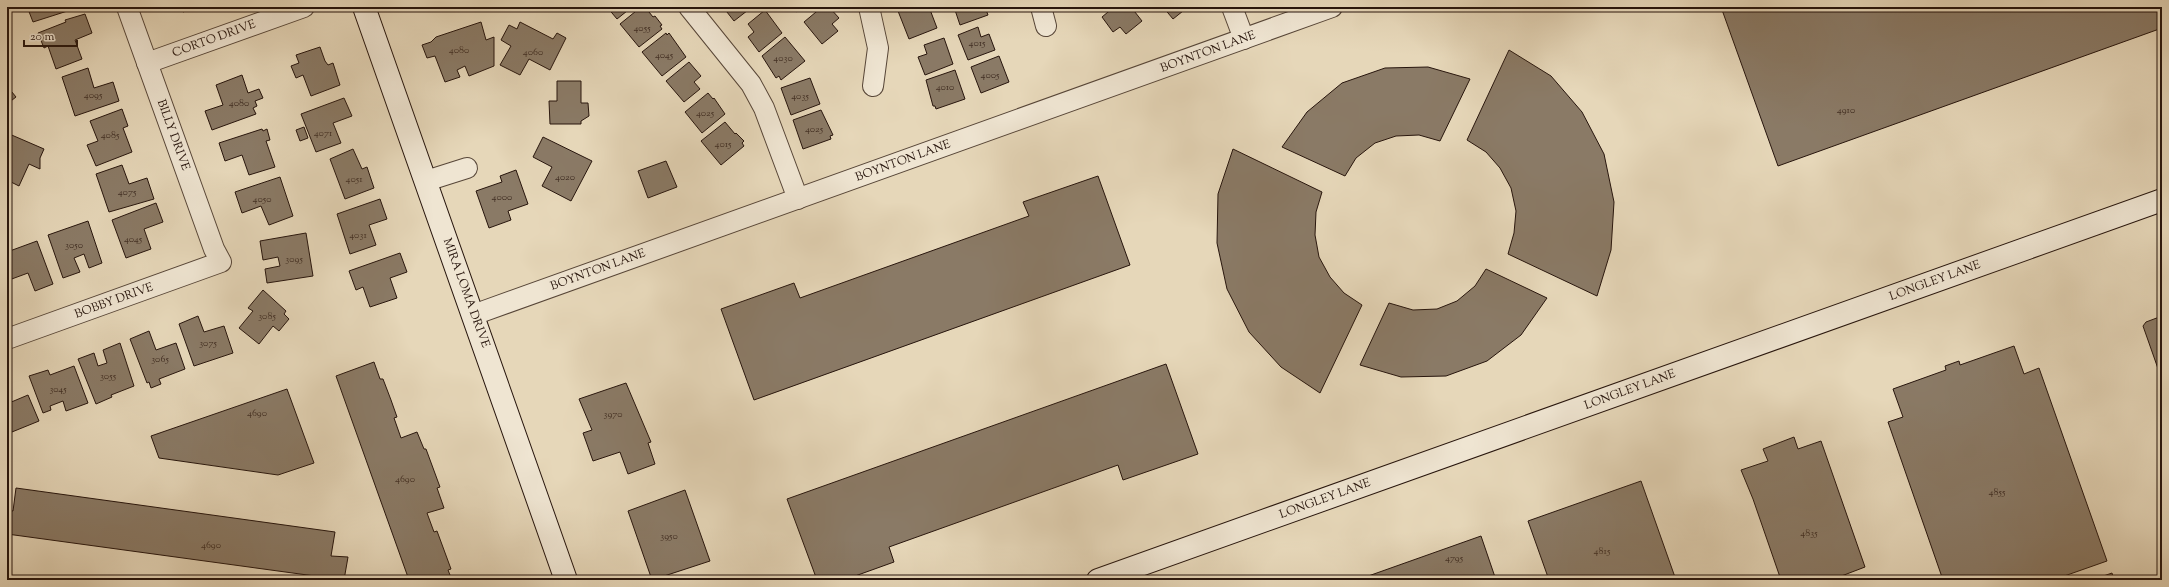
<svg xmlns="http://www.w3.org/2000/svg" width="2169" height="587" viewBox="0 0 2169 587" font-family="'Sorts Mill Goudy',serif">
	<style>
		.building { fill: #8a7a66; stroke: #27150d }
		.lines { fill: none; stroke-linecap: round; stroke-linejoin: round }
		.street-casing { stroke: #574638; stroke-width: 22 }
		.secondary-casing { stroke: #27150d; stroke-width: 24 }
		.street { stroke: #efe5d2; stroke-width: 20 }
		.secondary { stroke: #efe5d2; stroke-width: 22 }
		.labels { text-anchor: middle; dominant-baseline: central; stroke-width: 4; stroke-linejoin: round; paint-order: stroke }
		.number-label { font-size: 10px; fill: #402e23 }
		.street-label { font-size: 12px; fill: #27150d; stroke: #efe5d2 }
	</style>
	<rect width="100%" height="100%" fill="#e6d7b9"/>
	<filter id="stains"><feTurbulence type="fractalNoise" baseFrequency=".005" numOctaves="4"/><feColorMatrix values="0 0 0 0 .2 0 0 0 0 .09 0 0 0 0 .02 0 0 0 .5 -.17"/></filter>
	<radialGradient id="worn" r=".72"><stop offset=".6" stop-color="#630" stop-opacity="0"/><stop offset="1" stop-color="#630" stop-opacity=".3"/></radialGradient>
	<g class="building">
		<path d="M33,7H80L33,22L28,9Z"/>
		<path d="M181,7H197L183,12Z"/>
		<path d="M607,7H632L617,19Z"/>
		<path d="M641,7H645L653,17L655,16L662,25L660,26L662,29L639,47L620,24Z"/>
		<path d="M723,7H752L734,21Z"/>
		<path d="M792,7H802L796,12Z"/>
		<path d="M822,7H829L839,18L832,24L838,31L822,44L804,22Z"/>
		<path d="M910,7H929L937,28L909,39L898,11Z"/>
		<path d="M954,7H985L988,15L960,25Z"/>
		<path d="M1114,7H1131L1142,21L1126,34L1120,27L1113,32L1102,17Z"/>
		<path d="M1163,7H1188L1173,19Z"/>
		<path d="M1721,7H2162V28L1778,166Z"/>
		<path d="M765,10L782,33L759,52L748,37L754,32L748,24Z"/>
		<path d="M85,14L92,33L75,40L82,59L56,69L48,46L44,48L38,33L66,22L65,20Z"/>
		<path d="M481,22L486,40L494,37V66L469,76L465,66L457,70L460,77L445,82L435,56L427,58L422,45L431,42L436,37Z"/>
		<path d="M520,22L553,39L557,33L566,38L550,70L529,59L520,75L500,65L511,46L501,40L509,25L517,29Z"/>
		<path d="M978,27L981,37L989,34L995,50L968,60L958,35Z"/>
		<path d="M666,33L667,35L669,33L686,57L662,76L642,52Z"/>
		<path d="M785,37L805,61L781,80L779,76L776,78L762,56Z"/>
		<path d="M944,38L953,64L925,75L918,57L927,54L924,45Z"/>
		<path d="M320,47L325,61L328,65L333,63L340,85L311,96L303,75L296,78L291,66L299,63L296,55Z"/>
		<path d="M1509,50L1551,76L1582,112L1604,154L1614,202L1611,250L1597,296L1508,254L1514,233L1516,211L1511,188L1500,168L1486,152L1467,140Z"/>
		<path d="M999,56L1009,82L981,93L971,67Z"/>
		<path d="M689,62L701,76L694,82L700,89L684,102L666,81Z"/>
		<path d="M1428,67L1470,79L1440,141L1419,135L1396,136L1375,143L1356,158L1345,176L1282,147L1307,112L1342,83L1385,68Z"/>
		<path d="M88,68L94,88L113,82L119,101L75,116L62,77Z"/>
		<path d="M955,70L965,99L936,109L935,106H933L926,80Z"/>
		<path d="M242,75L248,93L259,89L263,98L255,101L257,106L253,108L256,114L212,130L205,111L223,105L216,85Z"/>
		<path d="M810,78L820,104L791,115L781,88Z"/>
		<path d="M557,81H581V103H588L589,116L581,121V124H550L549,101H557Z"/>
		<path d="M7,86L16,97L7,104Z"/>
		<path d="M708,93L713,99L714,98L725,114L702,133L685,112Z"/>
		<path d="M344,98L352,116L333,123L341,143L316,152L301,114Z"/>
		<path d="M122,109L128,126L123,128L132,152L96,166L87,145L98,141L90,121Z"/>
		<path d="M821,110L833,135L830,136L831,139L803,149L793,120Z"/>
		<path d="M725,122L735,134L736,133L744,141L742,143L744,146L721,165L701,141Z"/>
		<path d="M304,127L308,138L300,141L296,130Z"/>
		<path d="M262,129L263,131L267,129L270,140L266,141L275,167L249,175L242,155L225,161L219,143Z"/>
		<path d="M7,133L44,149L40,158V169L29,164L19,186L7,180Z"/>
		<path d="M543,137L592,161L571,201L542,186L552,167L533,157Z"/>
		<path d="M353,149L362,169L367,167L374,188L345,199L330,159Z"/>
		<path d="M1233,149L1322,192L1316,212L1315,235L1319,257L1330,277L1344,293L1362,305L1320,393L1281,367L1249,332L1227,289L1217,243L1218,194Z"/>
		<path d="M666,161L677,187L648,198L638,171Z"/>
		<path d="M122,165L129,184L147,178L154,199L109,212L96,174Z"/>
		<path d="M516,170L528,204L508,211L511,220L489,228L476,191L502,182L500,176Z"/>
		<path d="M1098,176L1130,265L754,400L721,309L794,283L800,298L1029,216L1023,202Z"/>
		<path d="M280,177L293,216L269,225L261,206L242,213L235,192Z"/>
		<path d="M380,199L387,219L369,225L376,245L350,254L337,214Z"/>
		<path d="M156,203L163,222L144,229L151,249L126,258L112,220Z"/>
		<path d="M88,221L102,263L89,268L84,254L74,258L80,272L63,278L48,235Z"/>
		<path d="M306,233L313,276L267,283L265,269L280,266L278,257L263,260L260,241Z"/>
		<path d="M37,241L53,284L35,291L28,273L9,280L7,274V252Z"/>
		<path d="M400,253L407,272L390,278L397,298L370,307L363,287L356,290L349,271Z"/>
		<path d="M1486,269L1547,298L1521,335L1487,361L1446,376L1401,377L1360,365L1389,303L1413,310L1437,309L1457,301L1475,286Z"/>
		<path d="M263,290L286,311L284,314L289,319L279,331L273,326L259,344L239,328L253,311L248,308Z"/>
		<path d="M198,316L204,332L224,326L233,353L194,366L179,324Z"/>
		<path d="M2162,316V380L2143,326L2146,322Z"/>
		<path d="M149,331L156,350L176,343L185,369L159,379L161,384L151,388L149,382L147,383L130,339Z"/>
		<path d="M120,343L134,386L111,395L112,397L96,404L78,359L94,353L98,366L107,363L103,350Z"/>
		<path d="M2014,346L2024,374L2039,368L2107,561L2053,580H1943L1888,422L1903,417L1893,389L1946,370L1945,366L1959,361L1960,365Z"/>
		<path d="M374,362L380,379H383L391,400L397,417L394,418L401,438L417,432L424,449H426L440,487L437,488L444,508L427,513L434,532L437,531L451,569L448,570L452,580H409L336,376Z"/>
		<path d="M1166,364L1198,454L1123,480L1118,465L889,547L894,562L844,580H817L787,499Z"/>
		<path d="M74,366L88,403L66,411L63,401L50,406L51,410L43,413L29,376L48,370L50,375Z"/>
		<path d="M626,383L651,442L648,443L655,464L628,474L620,452L593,461L583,433L592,430L579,399Z"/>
		<path d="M287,389L314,463L278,475L159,458L151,436Z"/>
		<path d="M28,395L39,421L7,434V398L9,403Z"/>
		<path d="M1794,437L1798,449L1821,441L1865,567L1831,580H1781L1753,499L1741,470L1768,461L1763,449Z"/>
		<path d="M1641,481L1676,580H1549L1528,521Z"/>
		<path d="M16,488L335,532L331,556L348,557L344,580L7,534V510L13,511Z"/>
		<path d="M685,490L710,561L652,580L628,511Z"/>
		<path d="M1481,536L1496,580H1357Z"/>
		<path d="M2112,573L2114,580H2092Z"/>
	</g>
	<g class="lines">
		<defs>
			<g id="street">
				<path d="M689,7L751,84L764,108L798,199"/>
				<path d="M869,7L878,48L873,86"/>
				<path d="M1041,7L1046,26"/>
				<path d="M1232,7L1244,39"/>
				<path d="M147,63L304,7"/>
				<path d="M426,181L467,168"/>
				<path d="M473,315L1332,7"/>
				<path d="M7,339L221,262L214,249L127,7"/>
			</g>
			<g id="secondary">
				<path d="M364,7L566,580"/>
				<path d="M1098,580L2162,200"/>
			</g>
		</defs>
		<use href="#street" class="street-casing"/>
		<use href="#secondary" class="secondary-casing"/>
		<use href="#street" class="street"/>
		<use href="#secondary" class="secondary"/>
	</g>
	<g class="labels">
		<g class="number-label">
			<text x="642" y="28">4055</text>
			<text x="977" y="43">4015</text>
			<text x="459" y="50">4080</text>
			<text x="533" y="52">4060</text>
			<text x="664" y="55">4045</text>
			<text x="783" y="58">4030</text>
			<text x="990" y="75">4005</text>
			<text x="945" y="87">4010</text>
			<text x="93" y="95">4095</text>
			<text x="800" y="96">4035</text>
			<text x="239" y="103">4080</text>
			<text x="1846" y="110">4910</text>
			<text x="705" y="113">4025</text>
			<text x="814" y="129">4025</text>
			<text x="323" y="133">4071</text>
			<text x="110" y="135">4085</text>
			<text x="723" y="144">4015</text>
			<text x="565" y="177">4020</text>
			<text x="354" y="179">4051</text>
			<text x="127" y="192">4075</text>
			<text x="502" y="197">4000</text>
			<text x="262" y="199">4050</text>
			<text x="358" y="235">4031</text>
			<text x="133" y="239">4045</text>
			<text x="74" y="245">3050</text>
			<text x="294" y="259">3095</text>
			<text x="267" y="316">3085</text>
			<text x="208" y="343">3075</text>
			<text x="160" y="359">3065</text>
			<text x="108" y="376">3055</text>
			<text x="58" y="389">3045</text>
			<text x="257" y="413">4690</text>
			<text x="613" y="414">3970</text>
			<text x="405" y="479">4690</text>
			<text x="1997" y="492">4855</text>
			<text x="1809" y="533">4835</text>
			<text x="669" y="536">3950</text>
			<text x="211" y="545">4690</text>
			<text x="1602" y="551">4815</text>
			<text x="1454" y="558">4795</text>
		</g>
		<g class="street-label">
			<text transform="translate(214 39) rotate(-20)">CORTO DRIVE</text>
			<text transform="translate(1208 52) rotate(-20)">BOYNTON LANE</text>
			<text transform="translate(173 135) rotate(70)">BILLY DRIVE</text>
			<text transform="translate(903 161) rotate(-20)">BOYNTON LANE</text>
			<text transform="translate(598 270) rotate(-20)">BOYNTON LANE</text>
			<text transform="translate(1935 281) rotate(-20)">LONGLEY LANE</text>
			<text transform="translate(466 293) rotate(70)">MIRA LOMA DRIVE</text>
			<text transform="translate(114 301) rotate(-20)">BOBBY DRIVE</text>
			<text transform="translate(1630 390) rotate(-20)">LONGLEY LANE</text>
			<text transform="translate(1325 499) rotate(-20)">LONGLEY LANE</text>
		</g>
	</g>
	<rect width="2169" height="587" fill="none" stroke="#e6d7b9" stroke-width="24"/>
	<rect x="8" y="8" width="2153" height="571" fill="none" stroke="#27150d" stroke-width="2"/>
	<rect x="12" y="12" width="2145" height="563" fill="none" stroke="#27150d"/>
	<path d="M24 40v6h53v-6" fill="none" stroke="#27150d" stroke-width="2"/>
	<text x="30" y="40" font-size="12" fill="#27150d" stroke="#efe5d2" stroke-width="3" paint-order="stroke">20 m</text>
	<rect width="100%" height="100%" filter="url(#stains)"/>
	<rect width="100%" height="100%" fill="url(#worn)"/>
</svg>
